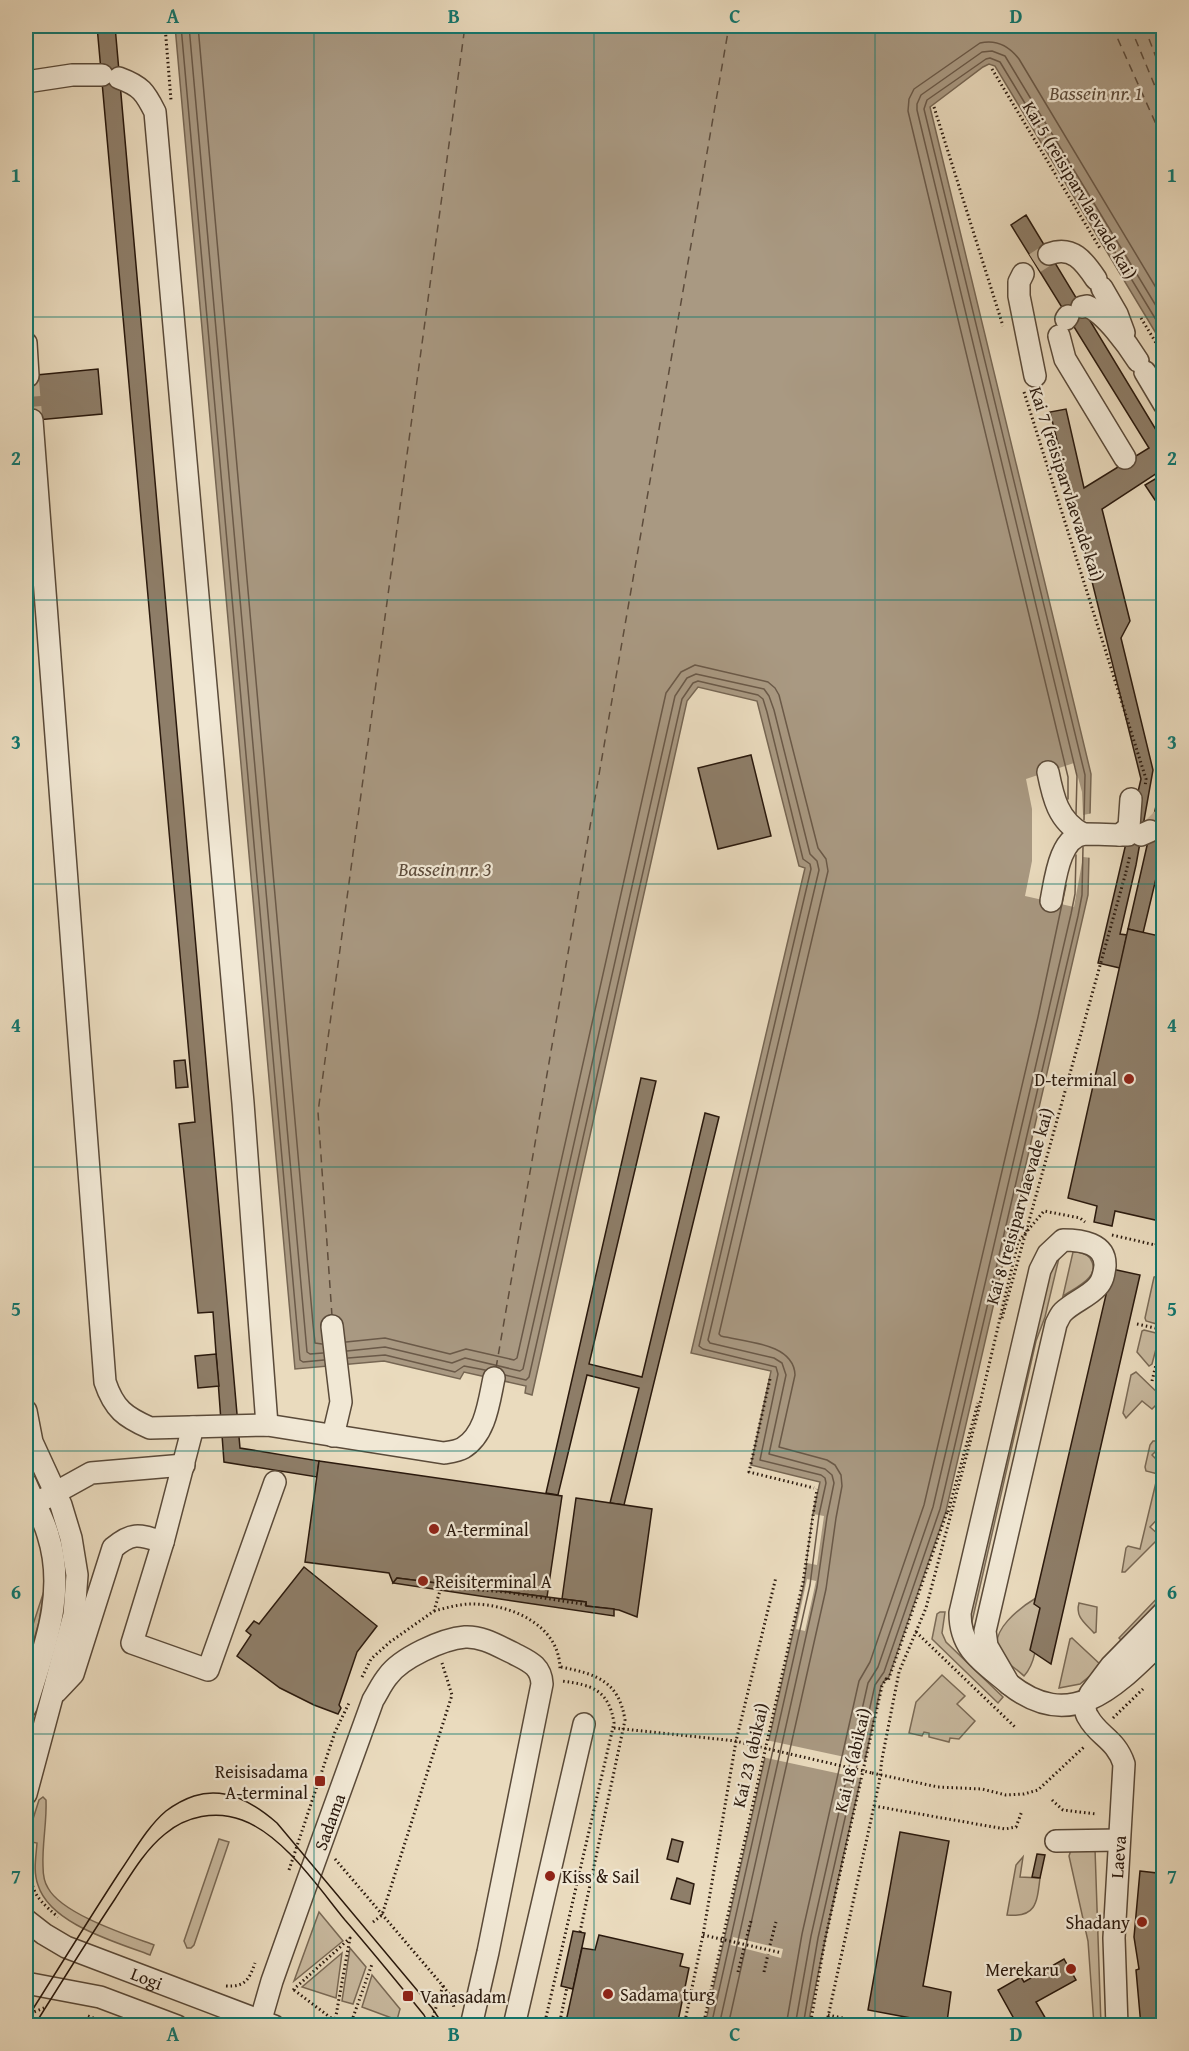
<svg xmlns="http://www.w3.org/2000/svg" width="1189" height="2051" viewBox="0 0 1189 2051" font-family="'Gentium Book Plus',serif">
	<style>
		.green { fill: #c9baa0; stroke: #7a6a56; stroke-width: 1.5 }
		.water { fill: #a99982; stroke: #766653; stroke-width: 1.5 }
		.pier { fill: #eadbbe }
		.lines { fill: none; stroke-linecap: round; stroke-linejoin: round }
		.shore { stroke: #6a5948; stroke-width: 1.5 }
		.ferry { stroke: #5d4c3c; stroke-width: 1.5; stroke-dasharray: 8 6; stroke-linecap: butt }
		.building { fill: #8e7e69; stroke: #2a190d; stroke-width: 1.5 }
		.minor-tunnel { stroke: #c4b49b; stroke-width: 21; stroke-dasharray: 21 10; stroke-linecap: butt }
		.minor-casing { stroke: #5a4a39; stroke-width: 24 }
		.path { stroke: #2a190d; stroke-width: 3; stroke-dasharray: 1.5 3; stroke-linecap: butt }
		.minor { stroke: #f1e8d5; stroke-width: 21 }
		.tram { stroke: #2a190d; stroke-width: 1.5 }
		.path-bridge { stroke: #2a190d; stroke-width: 3; stroke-dasharray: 1.5 3; stroke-linecap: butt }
		.grid { fill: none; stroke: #0f766e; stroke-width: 1.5; stroke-opacity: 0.55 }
		.poi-dot { fill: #8f2418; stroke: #f1e8d5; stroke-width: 2 }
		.labels { text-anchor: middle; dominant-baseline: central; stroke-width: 4.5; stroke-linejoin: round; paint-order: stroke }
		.street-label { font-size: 18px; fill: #2a190d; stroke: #f1e8d5 }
		.poi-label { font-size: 18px; fill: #2a190d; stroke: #f1e8d5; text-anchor: start }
		.water-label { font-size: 20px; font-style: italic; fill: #5d4c3c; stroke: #f1e8d5 }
		.neatline { fill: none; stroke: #0f766e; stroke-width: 2 }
		.grid-label { font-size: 20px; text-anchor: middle; font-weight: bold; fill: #0f766e }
	</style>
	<rect width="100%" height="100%" fill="#eadbbe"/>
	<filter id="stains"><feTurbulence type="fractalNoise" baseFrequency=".00333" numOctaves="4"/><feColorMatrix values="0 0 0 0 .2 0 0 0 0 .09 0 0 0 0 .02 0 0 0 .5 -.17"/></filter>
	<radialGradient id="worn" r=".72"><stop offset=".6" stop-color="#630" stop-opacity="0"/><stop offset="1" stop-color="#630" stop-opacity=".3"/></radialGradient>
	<g class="green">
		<path d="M1073,1252C1079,1252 1086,1253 1090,1258C1103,1277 1074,1288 1063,1296Z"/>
		<path d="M1059,1258L1045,1317L1036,1341L971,1626L967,1612L1038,1302L1052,1268Z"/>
		<path d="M1158,1276L1164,1280L1163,1318L1160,1325L1146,1321L1145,1318L1154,1277Z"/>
		<path d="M1144,1330L1160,1334L1152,1364L1149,1366L1137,1352L1142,1331Z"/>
		<path d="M1136,1372L1163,1398L1152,1409L1142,1401L1126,1418L1123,1413L1131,1375Z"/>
		<path d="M1153,1441H1157L1161,1446L1152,1455L1163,1466V1513L1150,1527L1159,1535V1538L1125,1572H1122L1126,1548L1128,1546L1140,1549L1158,1474L1146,1471L1145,1467L1150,1445Z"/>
		<path d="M26,1537L33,1584L26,1619Z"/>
		<path d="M44,1591L39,1622L26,1667V1646Z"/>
		<path d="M1163,1592V1600L1123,1642L1119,1638Z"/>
		<path d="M1036,1598L1035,1604L1040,1608C1037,1629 1039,1660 1024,1676C1017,1669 1003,1661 999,1653C988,1631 1021,1607 1036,1598Z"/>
		<path d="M1079,1603L1097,1607L1096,1632L1094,1633C1085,1623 1075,1617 1079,1603Z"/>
		<path d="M940,1612H945L942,1633L946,1642L1003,1697L998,1703L932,1639L937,1614Z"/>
		<path d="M1072,1638L1102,1666L1080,1684L1059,1688L1070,1639Z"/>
		<path d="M942,1675L965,1696L957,1704L975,1721L959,1739L950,1738L949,1742L929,1737V1733L924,1732L922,1736L909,1733L916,1702Z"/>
		<path d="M43,1797L46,1800C47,1822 42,1844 43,1866C43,1873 44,1882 48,1888C62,1914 127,1935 154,1945L150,1955C116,1942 50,1924 38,1885C33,1872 36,1857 37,1843L26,1841L39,1800Z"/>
		<path d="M219,1839L229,1842L194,1945L191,1948H187L184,1941Z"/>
		<path d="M1095,1849L1101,2025H1094L1088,1941L1069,1856L1071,1850Z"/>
		<path d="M1023,1857L1020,1877L1040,1878C1037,1903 1036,1918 1007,1915L1016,1865Z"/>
		<path d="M319,1912L343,1941L294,1981Z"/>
		<path d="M350,1948L366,1967L353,2004L342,2001Z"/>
		<path d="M342,1953L336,1998L302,1987Z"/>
		<path d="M372,1975L400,2009L397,2020L362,2007Z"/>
	</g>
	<path class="water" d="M175,26H1163V345L995,66L989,64L983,67L930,107L1091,774L1088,895L946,1511L888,1679L886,1678L881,1686C857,1799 829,1912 808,2025H705L804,1584L813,1514L820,1482L751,1465L771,1371L691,1353L805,868L799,866L757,701L698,687L687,701L532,1395L525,1393L526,1386L464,1372L460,1379L384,1361L295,1369Z"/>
	<g class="pier">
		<path d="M1074,763L1082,792L1083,815L1093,813L1092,858L1083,857L1074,907L1025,896L1032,861V809L1026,779Z"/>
		<path d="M813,1514L824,1516L817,1565L807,1563Z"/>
		<path d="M807,1579L816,1581L805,1631L796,1629Z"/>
		<path d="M766,1740L868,1762L864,1779L762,1757Z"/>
		<path d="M733,1937L783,1949L781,1958L731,1945Z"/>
	</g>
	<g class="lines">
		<g class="shore">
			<path d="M181,26L300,1360L303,1362L324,1360"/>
			<path d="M189,26L307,1352L310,1354L323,1353"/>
			<path d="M198,26L313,1324L315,1343L322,1344"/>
			<path d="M1068,799V777L908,111L909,99L914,89L980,43C997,39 1009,46 1019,59L1164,301"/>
			<path d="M1076,814L1077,776L917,110V104L921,95L982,52L992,51L1005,56L1164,319"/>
			<path d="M1084,820L1085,775L924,109L927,100L986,59L990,58L1000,62L1164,333"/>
			<path d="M346,1342L385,1338L450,1354L466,1349L514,1360L517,1358L666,693L681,672L695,665L768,682L775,688L779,695L818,848L826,859L828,871L719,1334L721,1336C745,1342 794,1343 795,1375L779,1447L827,1460L835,1465L841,1475L842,1486L836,1518L826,1589L728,2026"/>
			<path d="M347,1351L385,1347L452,1363L465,1358L520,1371L523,1369L675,696L687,678L696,674L764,689L769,696L774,710L810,854L817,861L819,870L708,1340L710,1343L774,1358L782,1363L786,1375L769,1454L825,1469L832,1475L834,1483L827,1517L817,1587L719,2026"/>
			<path d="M348,1358L385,1355L455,1372L464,1366L485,1370"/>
			<path d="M505,1375L526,1380L529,1377L682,699L693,683L698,681L758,695L763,699L767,712L803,859L810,864L811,869L699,1346L703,1349L776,1367L778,1374L760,1460L821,1475L825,1478L826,1483L819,1515L810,1585L711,2026"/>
			<path d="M786,2026L802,1934L859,1681L870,1662L924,1505L1038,1017L1066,885"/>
			<path d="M795,2026L811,1936L868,1683L878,1667L933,1507L1071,914L1075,894L1076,855"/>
			<path d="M803,2026L818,1938L875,1685L884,1672L940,1509L1078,916L1082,895L1083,847"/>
		</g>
		<g class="ferry">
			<path d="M1112,26L1164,142"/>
			<path d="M1130,26L1164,108"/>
			<path d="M1144,26L1164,78"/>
			<path d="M332,1316L318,1112L465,26"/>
			<path d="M496,1368L729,26"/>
		</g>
	</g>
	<g class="building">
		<path d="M97,26H115L240,1448L319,1461L317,1477L224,1462L213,1312L198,1313L179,1124L195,1122Z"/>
		<path d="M1026,215L1164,443V495L1155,500L1145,485L1162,475L1160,471L1102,509L1130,621L1121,638L1153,770L1136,865L1120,934L1127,935L1120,968L1098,963L1141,779L1050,412L1066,409L1084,488L1149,448L1011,225Z"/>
		<path d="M98,369L102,414L26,421V376Z"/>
		<path d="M751,755L771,836L718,849L698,768Z"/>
		<path d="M1164,771V845L1143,933L1128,929Z"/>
		<path d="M1128,929L1164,937V1222L1115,1211L1112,1226L1094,1222L1097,1206L1068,1198Z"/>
		<path d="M185,1060L188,1087L176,1088L174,1061Z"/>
		<path d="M641,1078L656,1081L589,1364L642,1377L705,1113L719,1117L624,1505L610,1503L639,1388L587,1375L558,1495L546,1493Z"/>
		<path d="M1112,1269L1140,1275L1051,1664L1030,1650L1040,1608L1034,1604Z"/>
		<path d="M216,1354L219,1386L198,1388L195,1356Z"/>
		<path d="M319,1461L562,1496L547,1597L397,1578L393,1583L389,1573L305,1562Z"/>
		<path d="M576,1498L652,1509L637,1617L619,1610L586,1606V1602L562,1599Z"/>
		<path d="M304,1567L377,1626L357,1652L339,1705L341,1708L338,1714L314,1705L280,1688L237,1656L251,1635L246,1631L254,1621L259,1624Z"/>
		<path d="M397,1578L586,1602V1606L614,1609V1616L393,1583Z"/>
		<path d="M900,1832L949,1841L923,1986L951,1992L947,2022L949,2026H920L916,2019L868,2010Z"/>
		<path d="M672,1839L683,1842L678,1862L667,1859Z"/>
		<path d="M1037,1854L1045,1855L1040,1878L1032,1877Z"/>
		<path d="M1140,1871L1157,1873L1156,1887L1164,1926V2026H1141L1136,1970L1139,1969L1134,1937Z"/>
		<path d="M677,1878L694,1884L690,1904L671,1899Z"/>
		<path d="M573,1931L585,1933L573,1989L561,1986Z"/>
		<path d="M599,1935L683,1954L680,1966L689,1968L677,2026H565L582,1948L595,1950Z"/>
		<path d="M1064,1959L1076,1980L1036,2002L1050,2026H1018L998,1990L1021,1977L1024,1982Z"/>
	</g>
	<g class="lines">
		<g class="minor-tunnel">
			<path d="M1035,263L1049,254"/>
			<path d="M28,376L32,420"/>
			<path d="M1150,831L1164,817"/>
		</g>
		<defs>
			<g id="minor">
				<path d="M119,78C141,86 145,92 155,112L243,1103L267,1425"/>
				<path d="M26,82L72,75H102"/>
				<path d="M1049,254C1072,245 1084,261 1096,279"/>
				<path d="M1023,274L1019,282V296L1035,376"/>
				<path d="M1102,288L1117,314L1124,333"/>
				<path d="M1082,307L1087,306C1105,313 1128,345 1138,361"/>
				<path d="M1066,319L1068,316"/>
				<path d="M1059,336L1065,359L1125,458"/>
				<path d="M26,343L28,376"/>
				<path d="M1145,372L1164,404"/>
				<path d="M32,420L105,1382C114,1409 125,1417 150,1428L267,1425L444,1453C450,1452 458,1451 463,1448C486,1434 489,1401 494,1378"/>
				<path d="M1048,772C1053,797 1058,821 1083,834"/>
				<path d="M1120,835L1129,827L1131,799"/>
				<path d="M1141,835L1150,831"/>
				<path d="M1051,901C1055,882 1059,836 1085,834C1098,834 1114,835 1128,835"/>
				<path d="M1063,1240C1081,1240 1106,1243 1105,1266C1104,1274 1103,1281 1097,1287C1088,1297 1073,1302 1063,1312C1060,1315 1058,1320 1056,1324L985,1631L987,1646L1009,1684C983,1662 960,1650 960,1613L1040,1270L1048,1254Z"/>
				<path d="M332,1326L341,1402L333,1436"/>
				<path d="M26,1411L32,1442L61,1505L71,1538L77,1575L74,1615L26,1794"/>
				<path d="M26,1484C33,1501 43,1517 48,1535C67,1594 43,1651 26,1707"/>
				<path d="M44,1499L91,1473L184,1465"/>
				<path d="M163,1542L132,1643L208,1670L275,1482"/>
				<path d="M1009,1684C1073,1735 1118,1684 1164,1639"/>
				<path d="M56,1692L73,1674L113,1548C133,1531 140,1535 163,1542L193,1427"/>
				<path d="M1090,1694L1111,1666L1164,1612"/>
				<path d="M1084,1702C1085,1706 1085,1713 1088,1717C1098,1736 1116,1739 1124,1764L1114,1938L1117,2026"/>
				<path d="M1056,1841L1119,1840"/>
				<path id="s1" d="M26,1920L44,1934L66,1947L274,2026"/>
				<path d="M26,1983L100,1997L177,2026"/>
				<path id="s2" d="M259,2026L272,1981L305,1888L373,1700C378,1692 382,1683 388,1676C401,1658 442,1639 465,1637C482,1636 498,1646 513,1653C528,1661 541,1665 542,1684L488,1952L471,2026"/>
				<path d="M514,2026L584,1724"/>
			</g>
		</defs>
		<use href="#minor" class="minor-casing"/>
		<g class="path">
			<path d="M165,26L171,100"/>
			<path d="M992,69L1101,250"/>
			<path d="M934,107L1003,326"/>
			<path d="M1141,318L1164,356"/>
			<path d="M1024,392L1146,779L1145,787"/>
			<path d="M1126,872L1130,855"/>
			<path d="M1112,1235L1164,1247"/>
			<path d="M1156,1245L1161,1221"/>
			<path d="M1002,1318L1126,872"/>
			<path d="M1137,1324L1164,1330"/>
			<path d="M770,1379L749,1472L814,1488"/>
			<path d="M1152,1381L1164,1332"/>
			<path d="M1161,1390L1164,1386"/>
			<path d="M948,1512L978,1403"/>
			<path d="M442,1587L506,1592L588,1605"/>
			<path d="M434,1611C446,1608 459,1604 471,1604C511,1604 561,1625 560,1671"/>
			<path d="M26,1629L30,1613"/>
			<path d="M916,1632L1015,1727"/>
			<path d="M561,1667C596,1674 619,1681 625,1720L580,1932"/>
			<path d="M362,1677L371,1659L390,1642L434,1611L442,1584"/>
			<path d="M1113,1718L1143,1689"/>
			<path d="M614,1728L736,1741L747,1744"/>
			<path d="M872,1773L938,1787L982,1789L1006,1795L1024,1794L1038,1790L1085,1746"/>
			<path d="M1052,1800L1063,1810L1096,1814"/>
			<path d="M874,1806L1005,1829L1016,1827L1022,1811"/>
			<path d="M26,1849L31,1851C30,1888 30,1893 58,1917"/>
			<path d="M335,1859L443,1986L430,2026"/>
			<path d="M289,1870L335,1732L350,1701"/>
			<path d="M373,1922L382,1915L452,1695L442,1663"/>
			<path d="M703,1935L782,1953"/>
			<path d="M746,1940L751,1921"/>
			<path d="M770,1945L776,1922"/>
			<path d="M738,1972L744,1948"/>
			<path d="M764,1972L768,1954"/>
			<path d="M226,1986C245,1987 249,1980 255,1963"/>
			<path d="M443,1986L452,1998L454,2008"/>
			<path d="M293,1990L350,1938L335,2021"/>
			<path d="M294,1990L335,2021L347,2026"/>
			<path d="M26,2015L44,2008"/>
			<path d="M828,2015L882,2026"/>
			<path d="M88,2016L113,2026"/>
			<path d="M350,2026L372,1964"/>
			<path d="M544,2026L614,1723C609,1690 592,1685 562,1681"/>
			<path d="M559,2026L567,1987"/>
			<path d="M684,2026L703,1935L736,1741L776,1577"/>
			<path d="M703,2026L803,1582L817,1489"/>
			<path d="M810,2026L825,1940L882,1686L886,1679L888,1681L947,1512"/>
			<path d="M826,2026L879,1783L882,1759L899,1672L926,1608L977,1416L1018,1242L1044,1211L1080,1218L1085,1222"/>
		</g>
		<use href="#minor" class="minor"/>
		<g class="tram">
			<path d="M26,2020C57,1971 87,1922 119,1873C133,1853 147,1827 166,1811C174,1805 185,1799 194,1796C226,1786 254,1803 277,1823L432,2008L444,2026"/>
			<path d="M34,2026C61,1983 87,1941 115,1899C130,1876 144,1851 165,1834C186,1816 216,1810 242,1820C283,1835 318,1887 345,1920C372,1951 398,1983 424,2015L430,2026"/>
		</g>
		<path class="path-bridge" d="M747,1744L872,1773"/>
	</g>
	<path class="grid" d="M314,26V2026M594,26V2026M875,26V2026M26,317H1164M26,600H1164M26,884H1164M26,1167H1164M26,1451H1164M26,1734H1164"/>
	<g class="poi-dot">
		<circle cx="1129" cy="1079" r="6"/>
		<circle cx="434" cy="1529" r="6"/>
		<circle cx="423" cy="1581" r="6"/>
		<rect x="314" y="1775" width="12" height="12" rx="3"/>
		<circle cx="550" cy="1876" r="6"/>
		<circle cx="1142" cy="1922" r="6"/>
		<circle cx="1071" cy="1969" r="6"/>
		<circle cx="608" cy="1994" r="6"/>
		<rect x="402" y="1990" width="12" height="12" rx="3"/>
	</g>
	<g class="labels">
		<g class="street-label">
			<text transform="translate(1080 190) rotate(59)">Kai 5 (reisiparvlaevade kai)</text>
			<text transform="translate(1067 484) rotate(72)">Kai 7 (reisiparvlaevade kai)</text>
			<text transform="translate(1019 1206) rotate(-74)">Kai 8 (reisiparvlaevade kai)</text>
			<text transform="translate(750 1755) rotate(-77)">Kai 23 (abikai)</text>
			<text transform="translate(852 1760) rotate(-77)">Kai 18 (abikai)</text>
			<text stroke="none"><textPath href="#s2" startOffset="216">Sadama</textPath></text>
			<text transform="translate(1118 1857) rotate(-86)">Laeva</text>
			<text stroke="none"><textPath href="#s1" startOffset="135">Logi</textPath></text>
		</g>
		<g class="poi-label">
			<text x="1117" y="1079" text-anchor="end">D-terminal</text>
			<text x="446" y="1529">A-terminal</text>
			<text x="435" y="1581">Reisiterminal A</text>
			<text x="308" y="1771" text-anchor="end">Reisisadama<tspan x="308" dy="21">A-terminal</tspan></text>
			<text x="562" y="1876">Kiss &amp; Sail</text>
			<text x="1130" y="1922" text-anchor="end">Shadany</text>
			<text x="1059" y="1969" text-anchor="end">Merekaru</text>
			<text x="620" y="1994">Sadama turg</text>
			<text x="420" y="1996">Vanasadam</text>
		</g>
		<g class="water-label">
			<text x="1096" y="92">Bassein nr. 1</text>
			<text x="445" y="868">Bassein nr. 3</text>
		</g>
	</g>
	<rect width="1189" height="2051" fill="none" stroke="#eadbbe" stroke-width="66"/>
	<rect x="33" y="33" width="1123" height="1985" class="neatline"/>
	<g class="grid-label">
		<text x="173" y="23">A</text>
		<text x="454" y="23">B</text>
		<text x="735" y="23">C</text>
		<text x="1016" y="23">D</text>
		<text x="16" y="182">1</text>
		<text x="1172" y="182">1</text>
		<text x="16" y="465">2</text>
		<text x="1172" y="465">2</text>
		<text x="16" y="749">3</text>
		<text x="1172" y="749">3</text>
		<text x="16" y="1032">4</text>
		<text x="1172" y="1032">4</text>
		<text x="16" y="1316">5</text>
		<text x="1172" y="1316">5</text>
		<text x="16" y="1599">6</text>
		<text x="1172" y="1599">6</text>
		<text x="16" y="1883">7</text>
		<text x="1172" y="1883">7</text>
		<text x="173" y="2041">A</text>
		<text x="454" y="2041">B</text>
		<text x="735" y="2041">C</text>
		<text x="1016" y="2041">D</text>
	</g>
	<rect width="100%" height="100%" filter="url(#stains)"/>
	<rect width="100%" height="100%" fill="url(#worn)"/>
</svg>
